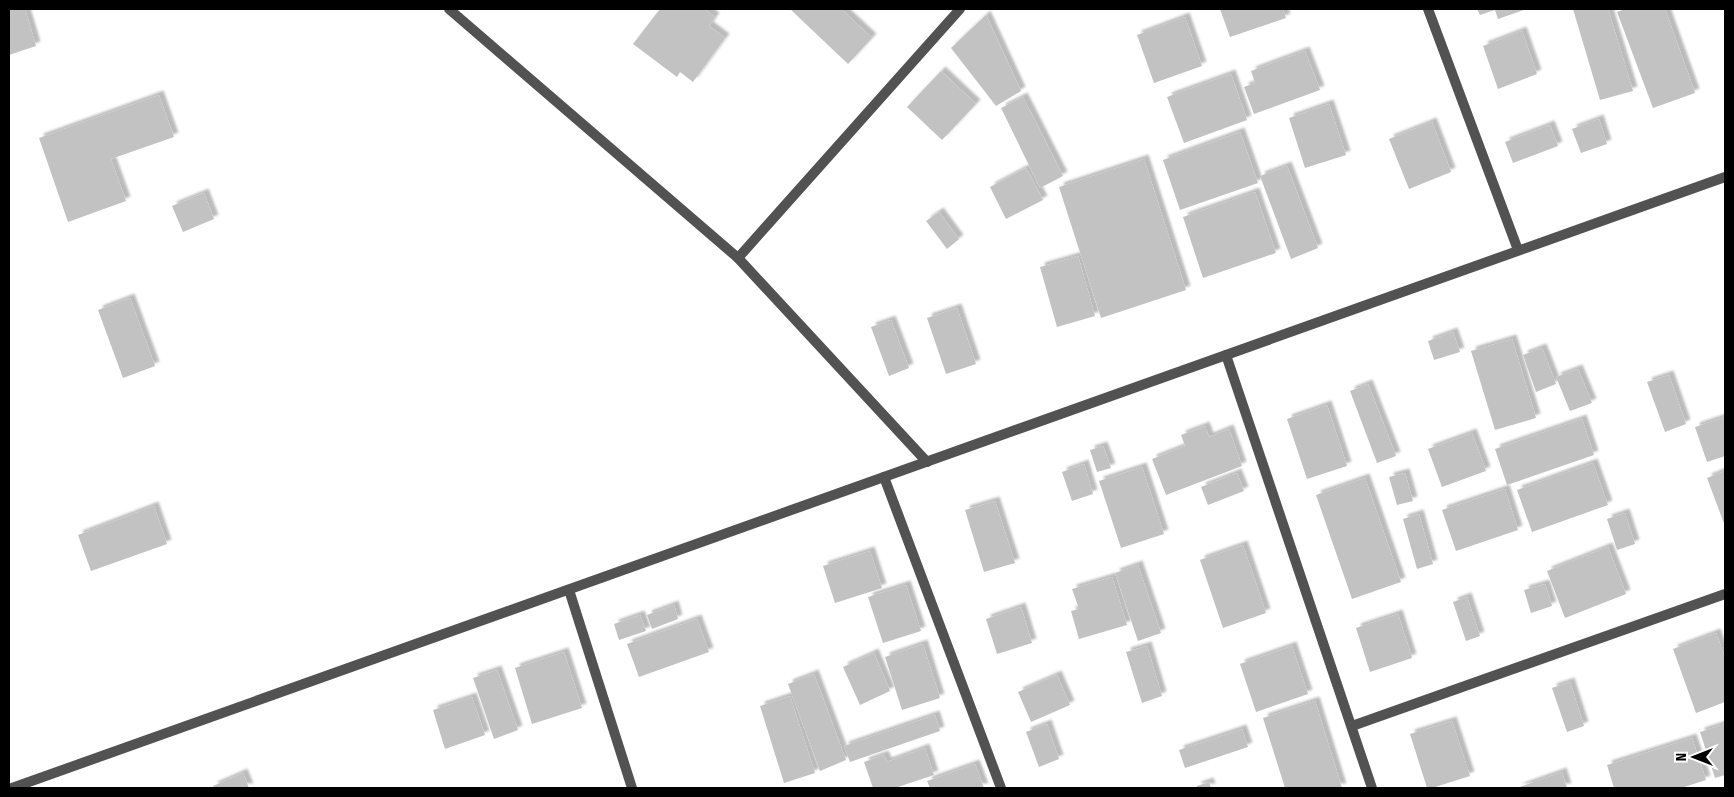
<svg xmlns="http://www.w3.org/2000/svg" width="1734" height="797" viewBox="0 0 1734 797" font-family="'Fira Sans Condensed',sans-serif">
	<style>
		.building { fill: #c2c2c2; filter: url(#shadow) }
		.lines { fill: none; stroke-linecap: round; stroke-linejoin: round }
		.minor { stroke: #525252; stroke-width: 10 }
		.tertiary { stroke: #525252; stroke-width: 10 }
	</style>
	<defs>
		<filter id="shadow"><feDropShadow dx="4.5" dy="-4.5" stdDeviation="1" flood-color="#0004"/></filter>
	</defs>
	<rect width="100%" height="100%" fill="#fff"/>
	<g class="building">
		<path d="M9,9H25L36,46L9,55Z"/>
		<path d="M660,9H704L715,17L709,26L725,38L693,82L680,72L677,77L633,44Z"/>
		<path d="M790,9H841L872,38L848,64Z"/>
		<path d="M1220,9H1283L1286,18L1230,37Z"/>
		<path d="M1477,9H1527L1498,19L1495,10L1480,15Z"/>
		<path d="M1573,9H1608L1633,91L1600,100Z"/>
		<path d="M1625,9H1665L1695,93L1653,108L1617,12Z"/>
		<path d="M986,15L1021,91L996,106L951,48Z"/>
		<path d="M1185,17L1202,66L1154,83L1137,35Z"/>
		<path d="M1522,31L1537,74L1498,89L1483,46Z"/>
		<path d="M1305,51L1320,90L1254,114L1244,87L1255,83L1251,71Z"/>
		<path d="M941,71L976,104L942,140L907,107Z"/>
		<path d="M1231,74L1247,120L1184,143L1167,97Z"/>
		<path d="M159,95L174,137L111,159L126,201L68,222L39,138Z"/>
		<path d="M1023,97L1063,176L1040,188L1001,108Z"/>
		<path d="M1329,104L1346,155L1305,168L1289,118Z"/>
		<path d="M1599,119L1607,144L1581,153L1572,129Z"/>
		<path d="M1432,122L1451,172L1409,189L1389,139Z"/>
		<path d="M1550,125L1558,146L1513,163L1505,142Z"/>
		<path d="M1240,132L1258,183L1180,210L1163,160Z"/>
		<path d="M1144,159L1186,290L1101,318L1059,187Z"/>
		<path d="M1287,166L1318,248L1291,259L1260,176Z"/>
		<path d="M1026,168L1043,200L1006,219L990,187Z"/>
		<path d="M1255,192L1276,253L1203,278L1183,217Z"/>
		<path d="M204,193L214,219L183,232L172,206Z"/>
		<path d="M939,212L959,239L947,249L926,221Z"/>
		<path d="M1078,256L1095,316L1057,327L1040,267Z"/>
		<path d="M130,298L155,366L123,378L98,310Z"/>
		<path d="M957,308L976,364L946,374L927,318Z"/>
		<path d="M891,320L909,368L889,376L871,327Z"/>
		<path d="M1453,332L1460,352L1434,360L1428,341Z"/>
		<path d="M1512,339L1536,418L1495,430L1471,351Z"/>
		<path d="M1542,348L1556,384L1536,392L1523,355Z"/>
		<path d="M1578,369L1592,403L1570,411L1556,377Z"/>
		<path d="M1669,375L1686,424L1665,432L1647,382Z"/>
		<path d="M1368,384L1396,456L1377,463L1350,391Z"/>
		<path d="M1327,405L1347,466L1307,479L1287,419Z"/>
		<path d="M1725,417V456L1707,462L1695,427Z"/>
		<path d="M1582,419L1594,455L1507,485L1495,449Z"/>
		<path d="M1205,426L1209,437L1229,429L1242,466L1166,495L1152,459L1185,446L1181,435Z"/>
		<path d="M1472,433L1486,471L1442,487L1428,449Z"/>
		<path d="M1103,446L1111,468L1097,472L1090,450Z"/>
		<path d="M1593,463L1608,505L1532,532L1517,490Z"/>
		<path d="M1084,464L1093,494L1072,501L1062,472Z"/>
		<path d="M1142,467L1164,534L1121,548L1099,481Z"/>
		<path d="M1725,471V526L1707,478Z"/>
		<path d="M1237,473L1244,491L1208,505L1201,487Z"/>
		<path d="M1405,473L1413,501L1397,505L1389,477Z"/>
		<path d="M1365,478L1401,582L1352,599L1316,495Z"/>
		<path d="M1505,489L1518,530L1456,551L1442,510Z"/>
		<path d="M995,501L1015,563L984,572L965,510Z"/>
		<path d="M154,506L167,544L91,571L78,535Z"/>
		<path d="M1625,513L1635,544L1617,550L1607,519Z"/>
		<path d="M1419,514L1433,564L1417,569L1403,519Z"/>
		<path d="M1243,545L1266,613L1223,628L1200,560Z"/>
		<path d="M1608,547L1626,594L1565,618L1547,571Z"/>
		<path d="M870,551L882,588L835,603L823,566Z"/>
		<path d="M1138,565L1161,633L1138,641L1115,573Z"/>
		<path d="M1112,577L1127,625L1079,639L1071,611L1079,609L1072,589Z"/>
		<path d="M1545,584L1552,606L1531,613L1524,590Z"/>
		<path d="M906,585L921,631L883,643L868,597Z"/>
		<path d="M1467,597L1480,636L1466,641L1453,602Z"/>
		<path d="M674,605L678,619L652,629L647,615Z"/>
		<path d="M1021,607L1032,643L997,654L986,619Z"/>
		<path d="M1398,614L1412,658L1370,672L1356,628Z"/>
		<path d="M640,615L646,631L619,640L614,624Z"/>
		<path d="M697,619L709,652L639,677L627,644Z"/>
		<path d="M1716,633L1725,658V702L1696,713L1673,649Z"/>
		<path d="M923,644L940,698L902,710L885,657Z"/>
		<path d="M1147,646L1162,696L1142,703L1126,652Z"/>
		<path d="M1292,646L1308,694L1256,712L1240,664Z"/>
		<path d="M564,652L582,708L532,724L515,668Z"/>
		<path d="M874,653L890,691L860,705L843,667Z"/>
		<path d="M497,670L518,730L494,739L473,678Z"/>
		<path d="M814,674L846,760L820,771L788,684Z"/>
		<path d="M1057,675L1070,705L1031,722L1018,692Z"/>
		<path d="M1570,682L1584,726L1567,732L1552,688Z"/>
		<path d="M790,696L815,773L784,783L760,706Z"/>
		<path d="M472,697L485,735L445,749L433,710Z"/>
		<path d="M1315,701L1342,788H1285L1263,718Z"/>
		<path d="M935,715L940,731L850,762L844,746Z"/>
		<path d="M1452,721L1470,776L1432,788H1427L1410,734Z"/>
		<path d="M1047,724L1059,759L1039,767L1026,732Z"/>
		<path d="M1725,724V775L1715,778L1700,732Z"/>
		<path d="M1242,729L1248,747L1185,768L1179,750Z"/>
		<path d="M1692,738L1706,780L1681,788H1614L1607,765Z"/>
		<path d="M925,748L934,775L895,788H873L864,762L884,755L887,762Z"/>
		<path d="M975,764L984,788H930L927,781Z"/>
		<path d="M1562,772L1567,788H1517Z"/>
		<path d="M243,773L249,788H214L213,786Z"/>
		<path d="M1209,782L1211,788H1197V786Z"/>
	</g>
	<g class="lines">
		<g class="minor">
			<path d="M449,9L738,258L927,462"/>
			<path d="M1428,9L1518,250"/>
			<path d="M738,258L960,9"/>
			<path d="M1226,355L1372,788"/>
			<path d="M884,477L1001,788"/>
			<path d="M569,590L632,788"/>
			<path d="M1352,726L1725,594"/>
		</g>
		<path class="tertiary" d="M12,788L1725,177"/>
	</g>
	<rect width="1734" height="797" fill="none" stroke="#000000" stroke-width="20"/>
	<g transform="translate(1694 757) rotate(270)" stroke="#ffffff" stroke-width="4" paint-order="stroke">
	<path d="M0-4L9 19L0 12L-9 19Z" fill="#000000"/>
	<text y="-8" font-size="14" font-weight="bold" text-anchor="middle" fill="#000000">N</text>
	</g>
</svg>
